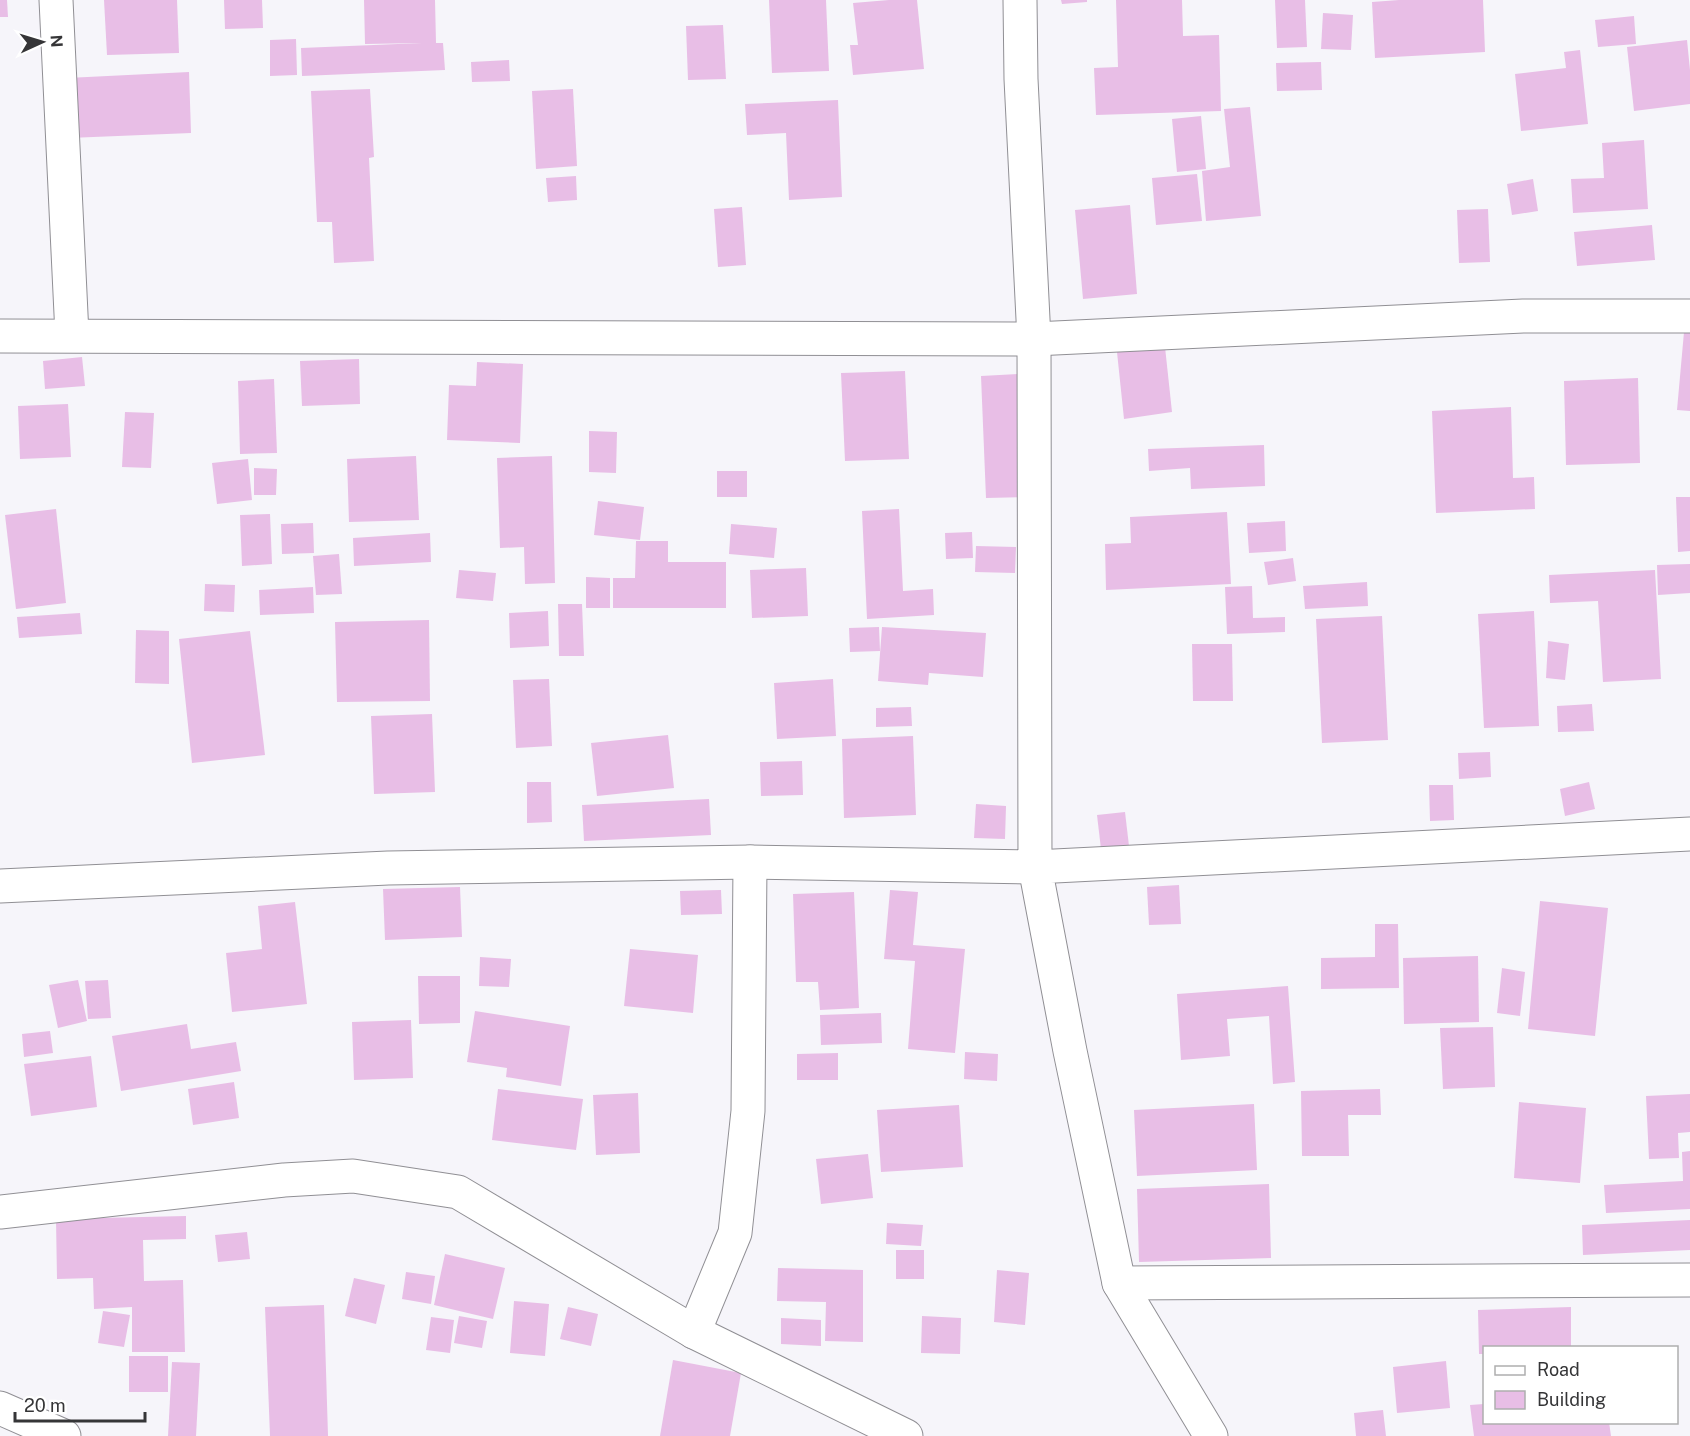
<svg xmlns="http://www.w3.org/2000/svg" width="1690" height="1436" viewBox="0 0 1690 1436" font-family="'Public Sans',sans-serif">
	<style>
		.building { fill: #e8bee6 }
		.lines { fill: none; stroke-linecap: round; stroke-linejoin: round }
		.minor-casing { stroke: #908f94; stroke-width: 35 }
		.minor { stroke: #fff; stroke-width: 33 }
	</style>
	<rect width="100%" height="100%" fill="#f6f5fa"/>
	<g class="building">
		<path d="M0,0H7L8,17H0Z"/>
		<path d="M104,0H177L179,53L107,55Z"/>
		<path d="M224,0H262L263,28L225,29Z"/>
		<path d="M364,0H435L436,43H443L445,70L302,76L301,48L422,43L365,44Z"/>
		<path d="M769,0H826L829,71L772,73Z"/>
		<path d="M889,0H917L924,69L853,75L850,45H858L853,3Z"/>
		<path d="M1061,0H1087V2L1062,4Z"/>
		<path d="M1116,0H1182L1183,36L1219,35L1221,111L1096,115L1094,68L1118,67Z"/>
		<path d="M1275,0H1305L1307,47L1277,48Z"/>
		<path d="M1399,0H1483L1485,52L1375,58L1372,2Z"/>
		<path d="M1323,13L1353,15L1351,50L1321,49Z"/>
		<path d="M1634,16L1636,44L1598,47L1595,20Z"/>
		<path d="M723,25L726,79L688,80L686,26Z"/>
		<path d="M296,39L297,75L270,76V40Z"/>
		<path d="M1687,40L1690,70V104L1634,111L1627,47Z"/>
		<path d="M1580,50L1588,124L1521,131L1515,74L1566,68L1564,52Z"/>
		<path d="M509,60L510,81L472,82L471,62Z"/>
		<path d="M1321,62L1322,90L1277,91L1276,63Z"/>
		<path d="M189,72L191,133L69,138L67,78Z"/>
		<path d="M370,89L374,157L369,158L374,261L334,263L332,222H317L311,91Z"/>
		<path d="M573,89L577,166L536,169L532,91Z"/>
		<path d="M838,100L842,197L789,200L786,133L747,135L745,104Z"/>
		<path d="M1250,107L1261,216L1206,221L1202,171L1230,167L1224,109Z"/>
		<path d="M1201,116L1206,169L1177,172L1172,119Z"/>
		<path d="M1644,140L1648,209L1573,213L1571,179L1604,178L1602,143Z"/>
		<path d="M1197,174L1202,221L1156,225L1152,178Z"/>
		<path d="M576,176L577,200L548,202L546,178Z"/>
		<path d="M1533,179L1538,211L1512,215L1507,184Z"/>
		<path d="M1130,205L1137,294L1083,299L1075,210Z"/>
		<path d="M742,207L746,265L718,267L714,209Z"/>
		<path d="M1488,209L1490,262L1459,263L1457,210Z"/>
		<path d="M1652,225L1655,260L1577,266L1574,232Z"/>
		<path d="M1684,332H1690V411L1677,410Z"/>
		<path d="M1165,347L1172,412L1124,419L1117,352Z"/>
		<path d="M82,357L85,386L45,389L43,361Z"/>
		<path d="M359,359L360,404L302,406L300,361Z"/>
		<path d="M477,362L523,364L520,443L447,440L449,385L476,386Z"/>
		<path d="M905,371L909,459L845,461L841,373Z"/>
		<path d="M1020,374L1025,497L986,498L981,376Z"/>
		<path d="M1638,378L1640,463L1566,465L1564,381Z"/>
		<path d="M274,379L277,453L240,454L238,381Z"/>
		<path d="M68,404L71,457L20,459L18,406Z"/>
		<path d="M1511,407L1513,478L1534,477L1535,509L1436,513L1432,411Z"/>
		<path d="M125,412L154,413L151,468L122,467Z"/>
		<path d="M589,431L617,432L616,473L589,472Z"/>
		<path d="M1264,445L1265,486L1191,489L1190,468L1149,471L1148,449Z"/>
		<path d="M416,456L419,520L349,522L347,459Z"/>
		<path d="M552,456L555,583L525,584L524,547L500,548L497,458Z"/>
		<path d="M248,459L252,500L217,504L212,463Z"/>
		<path d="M254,468L277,469L276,495H254Z"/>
		<rect x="717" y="471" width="30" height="26"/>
		<path d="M1676,497H1690V551L1678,552Z"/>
		<path d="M598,501L644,507L640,540L594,535Z"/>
		<path d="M56,509L66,603L16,609L5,515Z"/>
		<path d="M899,509L903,591L933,589L934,615L867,619L862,511Z"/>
		<path d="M1227,512L1231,584L1106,590L1105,544L1131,543L1130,517Z"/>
		<path d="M270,514L272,564L242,566L240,515Z"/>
		<path d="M1285,521L1286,551L1249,553L1247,523Z"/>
		<path d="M313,523L314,553L282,554L281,524Z"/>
		<path d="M731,524L777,528L774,558L729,554Z"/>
		<path d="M972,532L973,558L946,559L945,533Z"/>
		<path d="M430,533L431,562L354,566L353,538Z"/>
		<path d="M636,541H668V562H726V608H613V578H635Z"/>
		<path d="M976,546L1016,547L1015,573L975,572Z"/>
		<path d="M339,554L342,594L316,595L313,556Z"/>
		<path d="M1293,558L1296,581L1268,585L1264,562Z"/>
		<path d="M1690,564V593L1658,595L1657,565Z"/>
		<path d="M806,568L808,616L752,618L750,570Z"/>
		<path d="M459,570L496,573L493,601L456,598Z"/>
		<path d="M1655,570L1661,679L1603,682L1598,601L1550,603L1549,575Z"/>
		<path d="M586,577L610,578V608H586Z"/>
		<path d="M1367,582L1368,606L1305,609L1303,586Z"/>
		<path d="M205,584L235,585L234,612L204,611Z"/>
		<path d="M1252,586L1253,618L1285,617V632L1227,634L1225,587Z"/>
		<path d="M313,587L314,613L260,615L259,590Z"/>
		<path d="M558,604H582L584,656H559Z"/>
		<path d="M548,611L549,646L510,648L509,613Z"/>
		<path d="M1534,611L1539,726L1484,728L1478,614Z"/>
		<path d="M80,613L82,634L19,638L17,617Z"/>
		<path d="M1382,616L1388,740L1322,743L1316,619Z"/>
		<path d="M429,620L430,701L337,702L335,622Z"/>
		<path d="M879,627L880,651L850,652L849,628Z"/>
		<path d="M882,627L986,633L983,677L929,673L928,685L878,681Z"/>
		<path d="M136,630L169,631V684L135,683Z"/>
		<path d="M250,631L265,755L192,763L179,639Z"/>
		<path d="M1548,641L1569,644L1565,680L1546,678Z"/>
		<path d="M1192,644H1232L1233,701H1193Z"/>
		<path d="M549,679L552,746L516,748L513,680Z"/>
		<path d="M833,679L836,736L777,739L774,683Z"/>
		<path d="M1592,704L1594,731L1558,732L1557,706Z"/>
		<path d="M911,707L912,726L876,727V708Z"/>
		<path d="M432,714L435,792L374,794L371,716Z"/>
		<path d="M668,735L674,788L597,796L591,743Z"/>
		<path d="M913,736L916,815L844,818L842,739Z"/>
		<path d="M1490,752L1491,777L1459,779L1458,753Z"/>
		<path d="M802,761L803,795L761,796L760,762Z"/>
		<path d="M527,782H551L552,822L527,823Z"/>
		<path d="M1589,782L1595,809L1565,816L1560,789Z"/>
		<path d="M1429,785H1453L1454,820L1430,821Z"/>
		<path d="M709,799L711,835L584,841L582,805Z"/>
		<path d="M976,804L1006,806L1005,839L974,838Z"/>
		<path d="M1125,812L1129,846L1101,849L1097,815Z"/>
		<path d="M1179,885L1181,924L1149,925L1147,887Z"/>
		<path d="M460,887L462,937L385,940L383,889Z"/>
		<path d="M721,890L722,914L681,915L680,891Z"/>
		<path d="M890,890L918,892L913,945L965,949L955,1053L908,1049L915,961L884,959Z"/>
		<path d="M854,892L859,1008L820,1010L818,982H796L793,894Z"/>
		<path d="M1540,901L1608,908L1595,1036L1528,1029Z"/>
		<path d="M295,902L307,1004L232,1012L226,953L262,949L258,906Z"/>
		<path d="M1375,924H1398L1399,988L1321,989V958L1375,957Z"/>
		<path d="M630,949L698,955L693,1013L624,1006Z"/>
		<path d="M1478,956L1479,1022L1404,1024L1403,958Z"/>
		<path d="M480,957L511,959L509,987L479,986Z"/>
		<path d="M1502,968L1525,972L1520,1016L1497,1013Z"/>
		<path d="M418,976H460V1023L419,1024Z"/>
		<path d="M78,980L87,1021L58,1028L49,985Z"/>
		<path d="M108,980L111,1018L88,1019L85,981Z"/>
		<path d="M1288,986L1295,1082L1273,1084L1269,1016L1227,1019L1230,1056L1181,1060L1177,994Z"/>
		<path d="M475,1011L570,1026L561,1086L506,1077L507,1068L467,1062Z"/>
		<path d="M881,1013L882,1043L821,1045L820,1015Z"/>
		<path d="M411,1020L413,1078L354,1080L352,1022Z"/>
		<path d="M187,1024L191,1049L236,1042L241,1071L121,1091L112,1036Z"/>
		<path d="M1493,1027L1495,1087L1443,1089L1440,1028Z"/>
		<path d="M50,1031L53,1053L24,1057L22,1034Z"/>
		<path d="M965,1052L998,1054L997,1081L964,1079Z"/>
		<path d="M838,1053V1080H797V1054Z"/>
		<path d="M91,1056L97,1107L31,1116L24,1064Z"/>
		<path d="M234,1082L239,1118L193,1125L188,1089Z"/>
		<path d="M498,1089L583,1099L576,1150L492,1140Z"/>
		<path d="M1380,1089L1381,1115H1348L1349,1156H1302L1301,1091Z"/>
		<path d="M638,1093L640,1153L596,1155L593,1095Z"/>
		<path d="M1690,1094V1132L1678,1133L1679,1158L1649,1159L1646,1096Z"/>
		<path d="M1519,1102L1586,1108L1580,1183L1514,1178Z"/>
		<path d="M1254,1104L1257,1170L1137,1176L1134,1110Z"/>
		<path d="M959,1105L963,1167L881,1172L877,1110Z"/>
		<path d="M1690,1151V1209L1606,1213L1604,1185L1683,1181L1682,1152Z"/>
		<path d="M868,1154L873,1198L821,1204L816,1159Z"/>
		<path d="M1269,1184L1271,1258L1139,1262L1137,1189Z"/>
		<path d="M186,1216V1239L143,1240L144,1281L183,1280L185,1352H132V1307L94,1309L93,1278L57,1279L56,1219Z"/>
		<path d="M1690,1220V1250L1583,1255L1582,1225Z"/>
		<path d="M887,1223L923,1225L921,1246L886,1244Z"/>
		<path d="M247,1232L250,1259L218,1262L215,1235Z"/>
		<rect x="896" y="1250" width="28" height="29"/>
		<path d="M445,1254L505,1268L493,1319L434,1305Z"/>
		<path d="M778,1268L863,1270V1342L825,1341L826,1302L777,1301Z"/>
		<path d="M997,1270L1029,1273L1025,1325L994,1322Z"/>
		<path d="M406,1272L435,1276L431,1304L402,1299Z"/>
		<path d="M354,1278L385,1285L376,1324L345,1316Z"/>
		<path d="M514,1301L549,1304L545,1356L510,1353Z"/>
		<path d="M324,1305L328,1436H270L265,1307Z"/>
		<path d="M568,1307L598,1314L591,1346L560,1339Z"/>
		<path d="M1571,1307V1348H1484V1354H1479L1478,1310Z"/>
		<path d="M103,1311L130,1315L124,1347L98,1343Z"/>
		<path d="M459,1316L487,1321L482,1348L454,1343Z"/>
		<path d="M922,1316L961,1318L960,1354L921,1353Z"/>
		<path d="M431,1317L454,1320L450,1353L426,1350Z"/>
		<path d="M781,1318L821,1320V1346L781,1344Z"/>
		<rect x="129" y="1356" width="39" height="36"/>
		<path d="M673,1360L741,1373L730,1436H660Z"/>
		<path d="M1446,1361L1450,1408L1397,1413L1393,1367Z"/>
		<path d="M172,1362L200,1363L196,1436H168Z"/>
		<path d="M1484,1404V1422H1609L1611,1436H1474L1470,1405Z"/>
		<path d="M1383,1410L1386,1436H1356L1354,1413Z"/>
	</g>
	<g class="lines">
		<defs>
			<g id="minor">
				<path d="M56,0L72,335"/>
				<path d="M0,336L1034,339L1523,316H1690"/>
				<path d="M0,886L388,868L750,862L1035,867L1034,339L1021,79L1020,0"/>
				<path d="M0,1212L284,1180L353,1176L458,1192L694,1332L906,1436"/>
				<path d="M1119,1283L1690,1280"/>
				<path d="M694,1332L735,1233L748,1111L750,862"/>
				<path d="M0,1408L64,1436"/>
				<path d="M1211,1436L1119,1283L1070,1051L1035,867L1690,834"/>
			</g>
		</defs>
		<use href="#minor" class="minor-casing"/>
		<use href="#minor" class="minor"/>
	</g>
	<rect x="1483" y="1346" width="195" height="78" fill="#ffffff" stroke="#aeaeaf" stroke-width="1.5"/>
	<rect x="1495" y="1366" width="30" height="9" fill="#ffffff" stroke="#aeaeaf" stroke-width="1.5"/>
	<text x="1537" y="1376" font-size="18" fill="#353537">Road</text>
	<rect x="1495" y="1391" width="30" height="18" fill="#e8bee6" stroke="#aeaeaf" stroke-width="1.5"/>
	<text x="1537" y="1406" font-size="18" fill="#353537">Building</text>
	<g transform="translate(42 42) rotate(86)" stroke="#ffffff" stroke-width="4.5" paint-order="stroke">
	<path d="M0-4.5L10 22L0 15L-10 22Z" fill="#353537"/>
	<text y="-9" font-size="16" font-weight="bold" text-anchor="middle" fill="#353537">N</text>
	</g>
	<path d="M15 1412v9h130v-9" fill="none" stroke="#353537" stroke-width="3"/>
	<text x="24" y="1412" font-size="18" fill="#353537" stroke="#ffffff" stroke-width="4.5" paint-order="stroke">20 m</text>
</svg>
